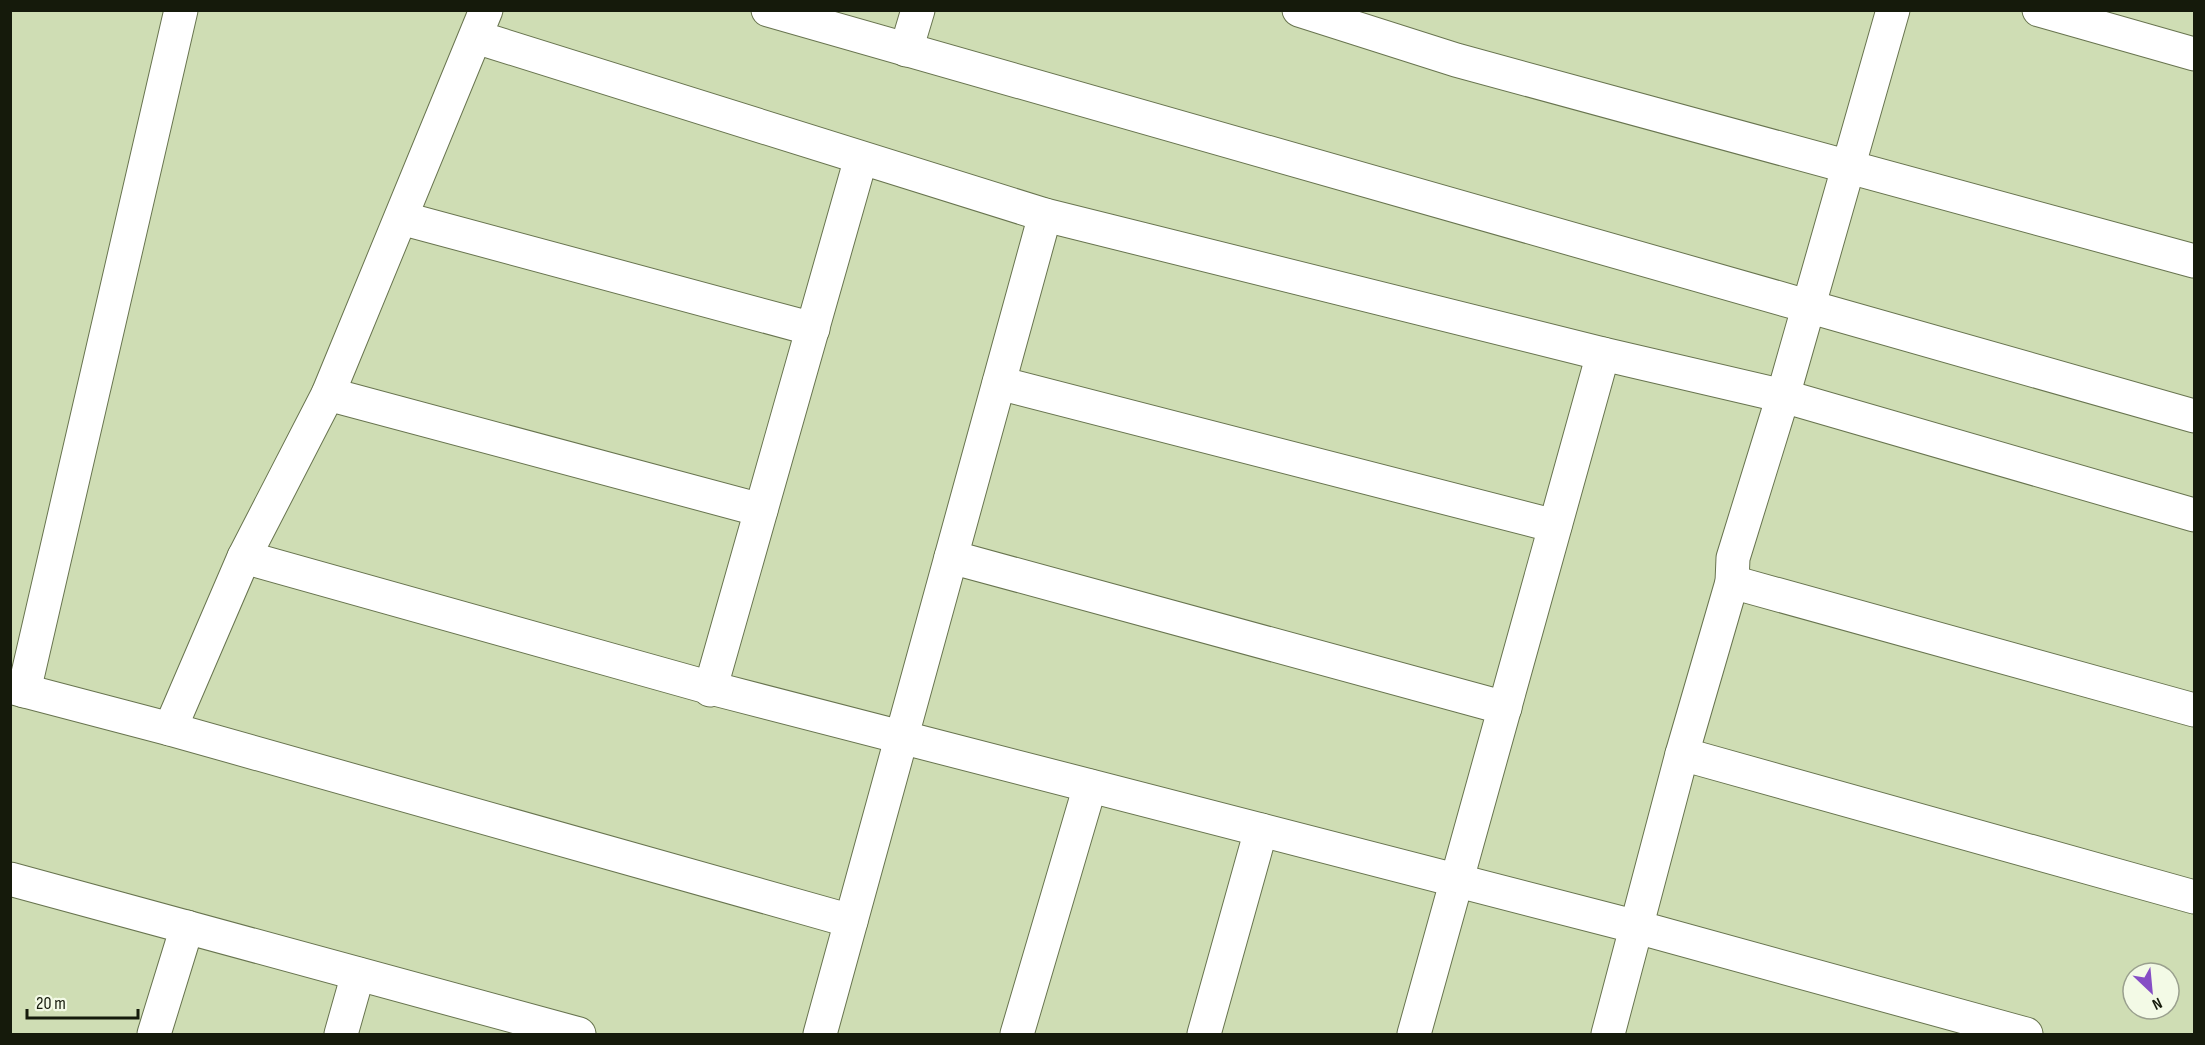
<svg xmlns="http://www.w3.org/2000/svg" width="2205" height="1045" viewBox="0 0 2205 1045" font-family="'Sofia Sans Condensed',sans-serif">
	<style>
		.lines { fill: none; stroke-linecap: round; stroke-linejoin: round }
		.street-casing { stroke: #68744f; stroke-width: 35 }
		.secondary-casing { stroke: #68744f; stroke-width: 35 }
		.street { stroke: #fff; stroke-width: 33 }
		.secondary { stroke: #fff; stroke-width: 33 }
	</style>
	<rect width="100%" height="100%" fill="#cfddb4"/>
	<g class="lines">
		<defs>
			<g id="street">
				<path d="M1299,10L1456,60L2194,261"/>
				<path d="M2039,10L2194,54"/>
				<path d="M476,37L1045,215L1603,354L1783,396L2194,515"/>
				<path d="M906,50L918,10"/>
				<path d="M401,218L813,329"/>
				<path d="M1807,306L2194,416"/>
				<path d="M999,383L1555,526"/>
				<path d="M328,394L761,510"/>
				<path d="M244,557L711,688L1637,927L2026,1034"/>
				<path d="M951,557L1505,708"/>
				<path d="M1732,582L2194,710"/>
				<path d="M10,687L170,729L851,921"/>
				<path d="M710,690L861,158"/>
				<path d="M24,691L181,10"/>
				<path d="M170,729L244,557L328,394L486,10"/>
				<path d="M1682,754L2194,897"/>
				<path d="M10,879L579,1034"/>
				<path d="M154,1034L187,927"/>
				<path d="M341,1034L358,974"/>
				<path d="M820,1034L1045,215"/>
				<path d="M1017,1034L1090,786"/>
				<path d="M1204,1034L1261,830"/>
				<path d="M1414,1034L1603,354"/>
			</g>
			<g id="secondary">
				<path d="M768,10L1807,306"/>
				<path d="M1608,1034L1682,754L1732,582L1733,558L1783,396L1893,10"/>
			</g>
		</defs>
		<use href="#street" class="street-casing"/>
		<use href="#secondary" class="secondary-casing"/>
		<use href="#street" class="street"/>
		<use href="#secondary" class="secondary"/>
	</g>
	<rect width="2205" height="1045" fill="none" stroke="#151a0b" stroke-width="24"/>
	<g transform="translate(2151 991) rotate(154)"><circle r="28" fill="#f3fae6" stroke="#9aa08e" stroke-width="1.5"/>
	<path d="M0-4.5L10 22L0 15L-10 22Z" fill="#864ec5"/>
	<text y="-9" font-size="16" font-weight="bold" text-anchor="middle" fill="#151a0b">N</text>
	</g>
	<path d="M27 1009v9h111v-9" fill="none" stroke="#151a0b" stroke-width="3"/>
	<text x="36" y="1009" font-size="18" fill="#151a0b" stroke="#f3fae6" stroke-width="4.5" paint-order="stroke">20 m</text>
</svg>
